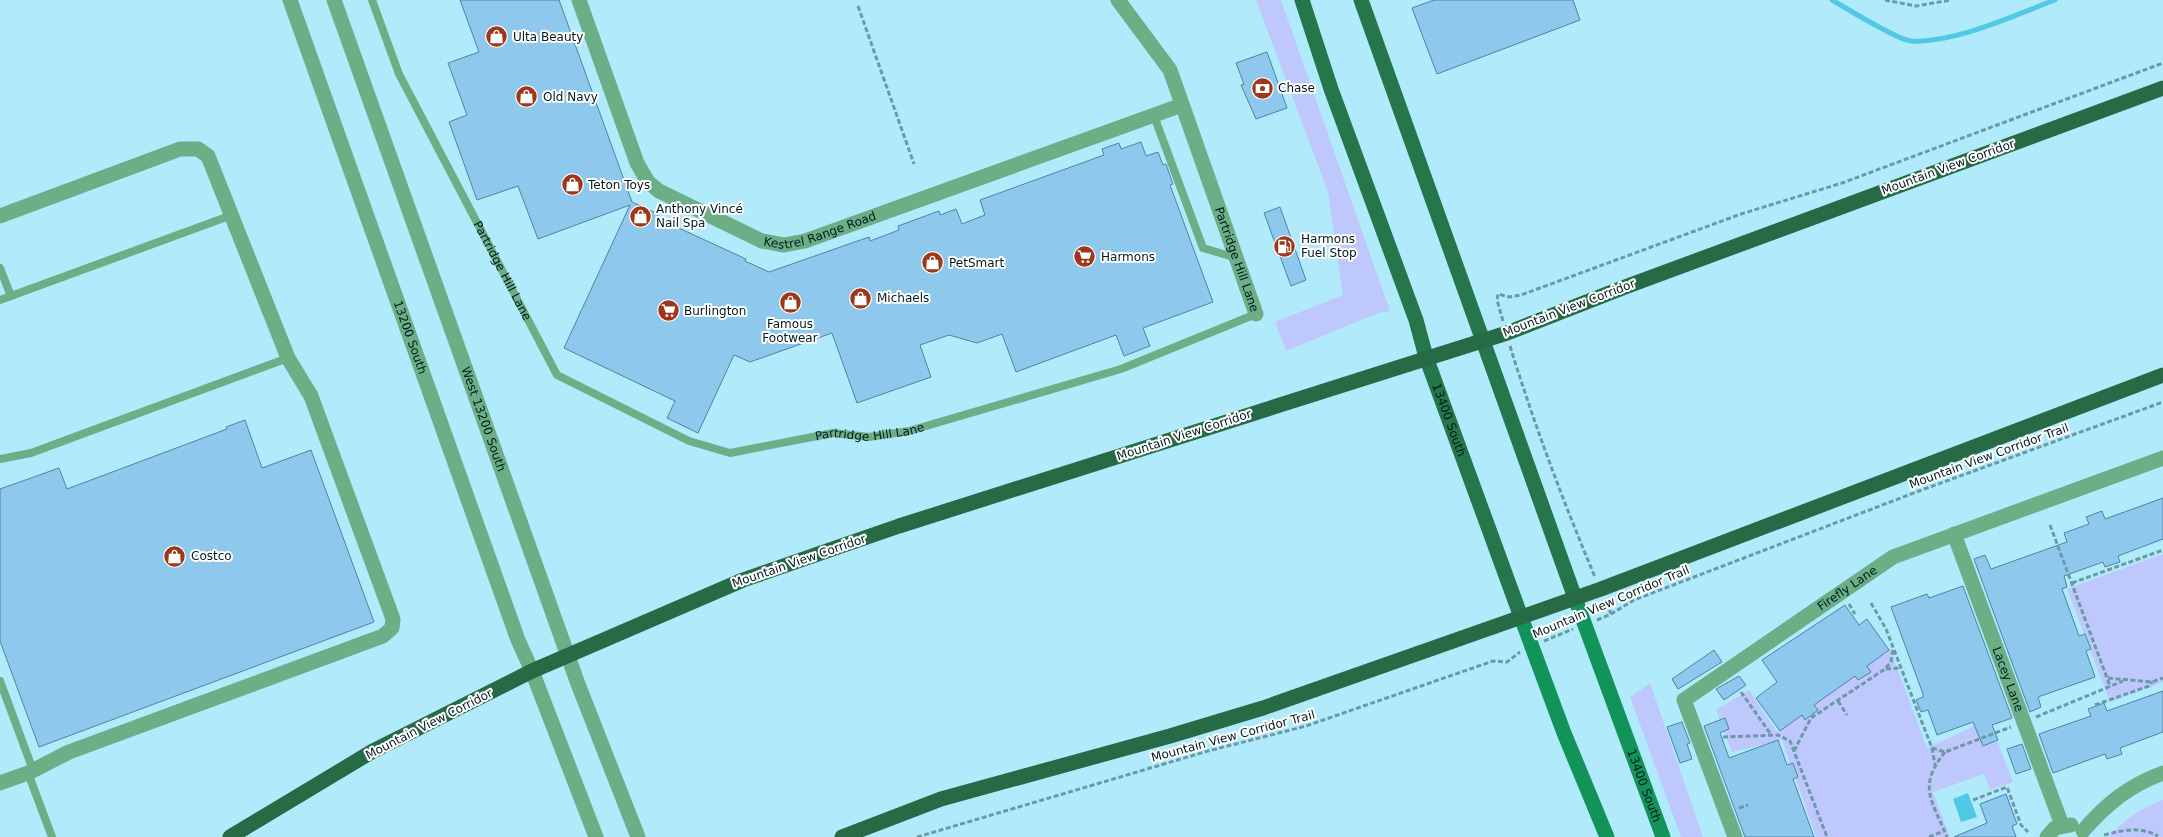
<svg xmlns="http://www.w3.org/2000/svg" width="2163" height="837" viewBox="0 0 2163 837" font-family="'DejaVu Sans',sans-serif">
	<style>
		.green { fill: #bec8fd }
		.water { fill: #51c8e4 }
		.lines { fill: none; stroke-linecap: round; stroke-linejoin: round }
		.stream { stroke: #51c8e4; stroke-width: 5 }
		.building { fill: #8ec8ec; stroke: #4c84a6 }
		.path { stroke: #6c99a6; stroke-width: 3; stroke-dasharray: 5 2.5; stroke-linecap: butt }
		.service { stroke: #6cae86; stroke-width: 8 }
		.minor { stroke: #6cae86; stroke-width: 15 }
		.tertiary { stroke: #6cae86; stroke-width: 15 }
		.secondary { stroke: #129359; stroke-width: 15 }
		.primary { stroke: #26764c; stroke-width: 15 }
		.trunk { stroke: #266a46; stroke-width: 15 }
		.labels { text-anchor: middle; dominant-baseline: central; stroke-width: 4; stroke-linejoin: round; paint-order: stroke }
		.poi-label { font-size: 12px; fill: #001a21; stroke: #fff; text-anchor: start }
		.street-label { font-size: 12px; fill: #001a21; stroke: #fff }
	</style>
	<rect width="100%" height="100%" fill="#b1ebfb"/>
	<g class="green">
		<path d="M1256,0H1281L1390,311L1378,313L1286,351L1275,322L1343,295L1328,192Z"/>
		<path d="M2163,554V682L2110,702L2067,589Z"/>
		<path d="M1890,649L1927,748L1989,719L2013,782L1990,790L1984,774L1933,792L1950,837H1816L1782,740L1732,752L1716,710L1749,690L1776,731Z"/>
		<path d="M1650,683L1703,837H1681L1630,697Z"/>
		<path d="M2163,800V837H2109C2123,820 2142,807 2163,800Z"/>
	</g>
	<path class="water" d="M1968,793L1977,817L1961,822L1953,799Z"/>
	<g class="lines">
		<path class="stream" d="M1832,0C1846,8 1897,40 1911,41C1953,44 2015,15 2055,0"/>
	</g>
	<g class="building">
		<path d="M460,0H559L632,202L658,214L657,218L746,259L745,261L769,272L869,237L870,241L899,230L898,226L939,211L940,215L956,209L962,224L985,215L980,200L1104,155L1102,149L1119,143L1121,149L1141,142L1146,156L1158,152L1163,165L1166,164L1173,184L1170,185L1213,302L1143,328L1150,346L1124,356L1116,335L1016,372L1002,334L977,343L949,335L920,345L931,377L857,403L832,333L750,362L734,355L698,433L667,418L675,401L564,348L630,205L538,239L518,186L477,200L449,122L467,115L448,63L479,52Z"/>
		<path d="M1434,0H1573L1580,20L1437,74L1412,8Z"/>
		<path d="M1267,52L1287,108L1256,119L1241,85L1244,84L1236,63Z"/>
		<path d="M1280,207L1306,280L1291,286L1264,213Z"/>
		<path d="M245,420L262,468L311,450L374,622L39,747L0,641V489L59,468L67,489L227,429L226,427Z"/>
		<path d="M2163,498V539L2118,556L2120,562L2105,567L2103,562L2064,576L2067,587L2062,589L2079,636L2085,634L2091,649L2086,651L2095,677L2038,697L2041,707L2030,712L1974,559L1985,555L1991,569L2067,542L2064,533L2089,524L2086,517L2102,511L2105,519Z"/>
		<path d="M1963,586L2012,718L1992,725L1998,740L1983,746L1973,722L1937,735L1928,710L1921,712L1916,700L1923,697V694L1891,607L1927,594L1929,598Z"/>
		<path d="M1845,605L1859,625L1867,619L1889,650L1867,666L1871,672L1858,680L1855,676L1814,705L1818,710L1805,720L1802,715L1780,731L1756,698L1777,682L1762,660Z"/>
		<path d="M1714,650L1722,662L1678,689L1672,679Z"/>
		<path d="M1739,676L1746,685L1724,700L1716,689Z"/>
		<path d="M2163,691V732L2120,748L2122,754L2107,759L2105,754L2053,773L2039,734L2091,716L2088,709L2104,703L2107,711Z"/>
		<path d="M1725,718L1729,729L1720,733L1729,758L1778,740L1787,765L1793,763L1798,777L1793,779L1814,837H1745L1704,726Z"/>
		<path d="M1682,722L1690,743L1687,744L1692,759L1680,763L1667,727Z"/>
		<path d="M2022,744L2031,769L2016,774L2007,749Z"/>
		<path d="M2006,794L2017,824L2012,826L2016,837H1954L1987,823L1980,804Z"/>
	</g>
	<g class="lines">
		<g class="path">
			<path d="M1885,0L1916,6L1951,0"/>
			<path d="M858,6L914,164"/>
			<path d="M1503,321L1497,300L1498,294L1509,297L1521,295L1741,214L1842,183L2163,63"/>
			<path d="M1510,346C1534,424 1563,501 1595,577"/>
			<path d="M2050,525L2110,686"/>
			<path d="M2072,583L2163,550"/>
			<path d="M1607,603L1611,614"/>
			<path d="M1871,603L1886,629L1932,748L1935,765"/>
			<path d="M1849,604L1855,614"/>
			<path d="M1597,620L1611,614L1634,600L1919,491L2163,402"/>
			<path d="M1544,641L1573,629"/>
			<path d="M1886,669L1900,668"/>
			<path d="M2108,678L2152,682L2163,678"/>
			<path d="M1741,692L1772,736"/>
			<path d="M1838,701L1847,715"/>
			<path d="M2095,705L2149,686L2152,682"/>
			<path d="M2036,717L2123,681"/>
			<path d="M1723,737L1778,735L1790,741L1827,837"/>
			<path d="M1932,748L1945,752L2011,727"/>
			<path d="M1794,751L1811,718L1885,669L1891,662L1893,650"/>
			<path d="M1945,752C1917,787 1932,800 1947,837"/>
			<path d="M1973,800L2007,787L2021,825L2028,832"/>
			<path d="M1739,808L1748,805"/>
			<path d="M2104,835C2123,830 2140,826 2158,836"/>
			<path d="M917,837L1208,751L1306,726L1493,661L1507,662L1520,652"/>
			<path d="M1929,837L1944,831"/>
		</g>
		<g class="service">
			<path id="s1" d="M372,0L399,74L557,375L689,441L730,453L833,433L869,437L909,431L1121,369L1256,314"/>
			<path d="M1154,116L1203,248L1237,258"/>
			<path d="M0,268L11,296"/>
			<path d="M0,300L232,215"/>
			<path d="M0,459L31,453L288,358"/>
			<path d="M0,681L33,770"/>
			<path d="M28,773L52,837"/>
		</g>
		<g class="minor">
			<path id="s2" d="M579,0L637,163L648,182L659,191L762,241L784,245L805,241L1182,105"/>
			<path id="s3" d="M1118,0L1170,70L1256,314"/>
			<path d="M0,216L180,149H198L208,156L288,358L311,396L393,619L392,628L383,636L69,752L28,773L0,783"/>
			<path id="s4" d="M1954,534L2062,825"/>
			<path d="M2083,831C2106,804 2130,785 2163,773"/>
			<path id="s5" d="M1735,837L1684,700L1893,557L2163,458"/>
			<path d="M2047,837L2055,828L2071,825"/>
		</g>
		<g class="tertiary">
			<path id="s6" d="M290,0L518,640L532,671L596,837"/>
			<path id="s7" d="M334,0L578,684L638,837"/>
		</g>
		<g class="secondary">
			<path id="s8" d="M1575,598L1663,837"/>
			<path d="M1521,617L1564,733L1607,837"/>
		</g>
		<g class="primary">
			<path id="s9" d="M1302,0L1331,89L1416,320L1426,357L1521,617"/>
			<path d="M1361,0L1575,598"/>
		</g>
		<g class="trunk">
			<path d="M230,837L373,751L532,671L743,580L899,526L1507,333L1625,287L2163,88"/>
			<path d="M842,837L941,799L1170,736L1263,708L1601,589L2163,375"/>
		</g>
	</g>
	<defs>
		<symbol id="shop-disc" viewBox="-11 -11 22 22"><circle r="9.5" fill="#9e3718" stroke="#fff"/><path d="M-5-2.5h2.3a2.7 3.5 0 0 1 5.4 0H5L5.5 6h-11ZM-1.5-2.5h3a1.5 2.3 0 0 0-3 0Z" fill="#fff"/></symbol>
		<symbol id="bank-disc" viewBox="-11 -11 22 22"><circle r="9.5" fill="#9e3718" stroke="#fff"/><path d="M-6-4H6V4H-6ZM0-2.3a2.3 2.3 0 1 0 0 4.6a2.3 2.3 0 1 0 0-4.6Z" fill="#fff"/></symbol>
		<symbol id="fuel-disc" viewBox="-11 -11 22 22"><circle r="9.5" fill="#9e3718" stroke="#fff"/><path d="M-5.5-6h7V0h2V4h1.3V-2.5L3-4.5l.8-.8L6-3V5H2.5V1h-1V6h-7ZM-4.2-4.7v3.2H.2V-4.7Z" fill="#fff"/></symbol>
		<symbol id="supermarket-disc" viewBox="-11 -11 22 22"><circle r="9.5" fill="#9e3718" stroke="#fff"/><path d="M-6-5.5h2.5l.6 2H6L4.5 2H-2.5L-4.4-4H-6ZM-1.5 3.2a1.3 1.3 0 1 0 .1 0ZM3 3.2a1.3 1.3 0 1 0 .1 0Z" fill="#fff"/></symbol>
	</defs>
	<g fill-rule="evenodd">
		<use href="#shop-disc" x="484" y="24" width="25" height="25"/>
		<use href="#bank-disc" x="1250" y="76" width="25" height="25"/>
		<use href="#shop-disc" x="514" y="84" width="25" height="25"/>
		<use href="#shop-disc" x="560" y="172" width="25" height="25"/>
		<use href="#shop-disc" x="628" y="204" width="25" height="25"/>
		<use href="#fuel-disc" x="1272" y="234" width="25" height="25"/>
		<use href="#supermarket-disc" x="1072" y="244" width="25" height="25"/>
		<use href="#shop-disc" x="920" y="250" width="25" height="25"/>
		<use href="#shop-disc" x="848" y="286" width="25" height="25"/>
		<use href="#shop-disc" x="778" y="290" width="25" height="25"/>
		<use href="#supermarket-disc" x="656" y="298" width="25" height="25"/>
		<use href="#shop-disc" x="162" y="544" width="25" height="25"/>
	</g>
	<g class="labels">
		<g class="poi-label">
			<text x="513" y="37">Ulta Beauty</text>
			<text x="1278" y="88">Chase</text>
			<text x="543" y="97">Old Navy</text>
			<text x="588" y="185">Teton Toys</text>
			<text x="656" y="209">Anthony Vincé<tspan x="656" dy="14">Nail Spa</tspan></text>
			<text x="1301" y="239">Harmons<tspan x="1301" dy="14">Fuel Stop</tspan></text>
			<text x="1101" y="257">Harmons</text>
			<text x="949" y="263">PetSmart</text>
			<text x="877" y="298">Michaels</text>
			<text x="684" y="311">Burlington</text>
			<text x="790" y="324" text-anchor="middle">Famous<tspan x="790" dy="14">Footwear</tspan></text>
			<text x="191" y="556">Costco</text>
		</g>
		<g class="street-label">
			<text transform="translate(1948 167) rotate(-20)">Mountain View Corridor</text>
			<text stroke="none"><textPath href="#s2" startOffset="384">Kestrel Range Road</textPath></text>
			<text stroke="none"><textPath href="#s3" startOffset="288">Partridge Hill Lane</textPath></text>
			<text stroke="none"><textPath href="#s1" startOffset="301">Partridge Hill Lane</textPath></text>
			<text transform="translate(1569 308) rotate(-21)">Mountain View Corridor</text>
			<text stroke="none"><textPath href="#s6" startOffset="358">13200 South</textPath></text>
			<text stroke="none"><textPath href="#s7" startOffset="445">West 13200 South</textPath></text>
			<text stroke="none"><textPath href="#s9" startOffset="445">13400 South</textPath></text>
			<text stroke="none"><textPath href="#s1" startOffset="751">Partridge Hill Lane</textPath></text>
			<text transform="translate(1184 435) rotate(-18)">Mountain View Corridor</text>
			<text transform="translate(1989 456) rotate(-20)">Mountain View Corridor Trail</text>
			<text transform="translate(799 561) rotate(-19)">Mountain View Corridor</text>
			<text stroke="none"><textPath href="#s5" startOffset="344">Firefly Lane</textPath></text>
			<text transform="translate(1611 602) rotate(-23)">Mountain View Corridor Trail</text>
			<text stroke="none"><textPath href="#s4" startOffset="155">Lacey Lane</textPath></text>
			<text transform="translate(429 724) rotate(-27)">Mountain View Corridor</text>
			<text transform="translate(1233 736) rotate(-15)">Mountain View Corridor Trail</text>
			<text stroke="none"><textPath href="#s8" startOffset="200">13400 South</textPath></text>
		</g>
	</g>
</svg>
